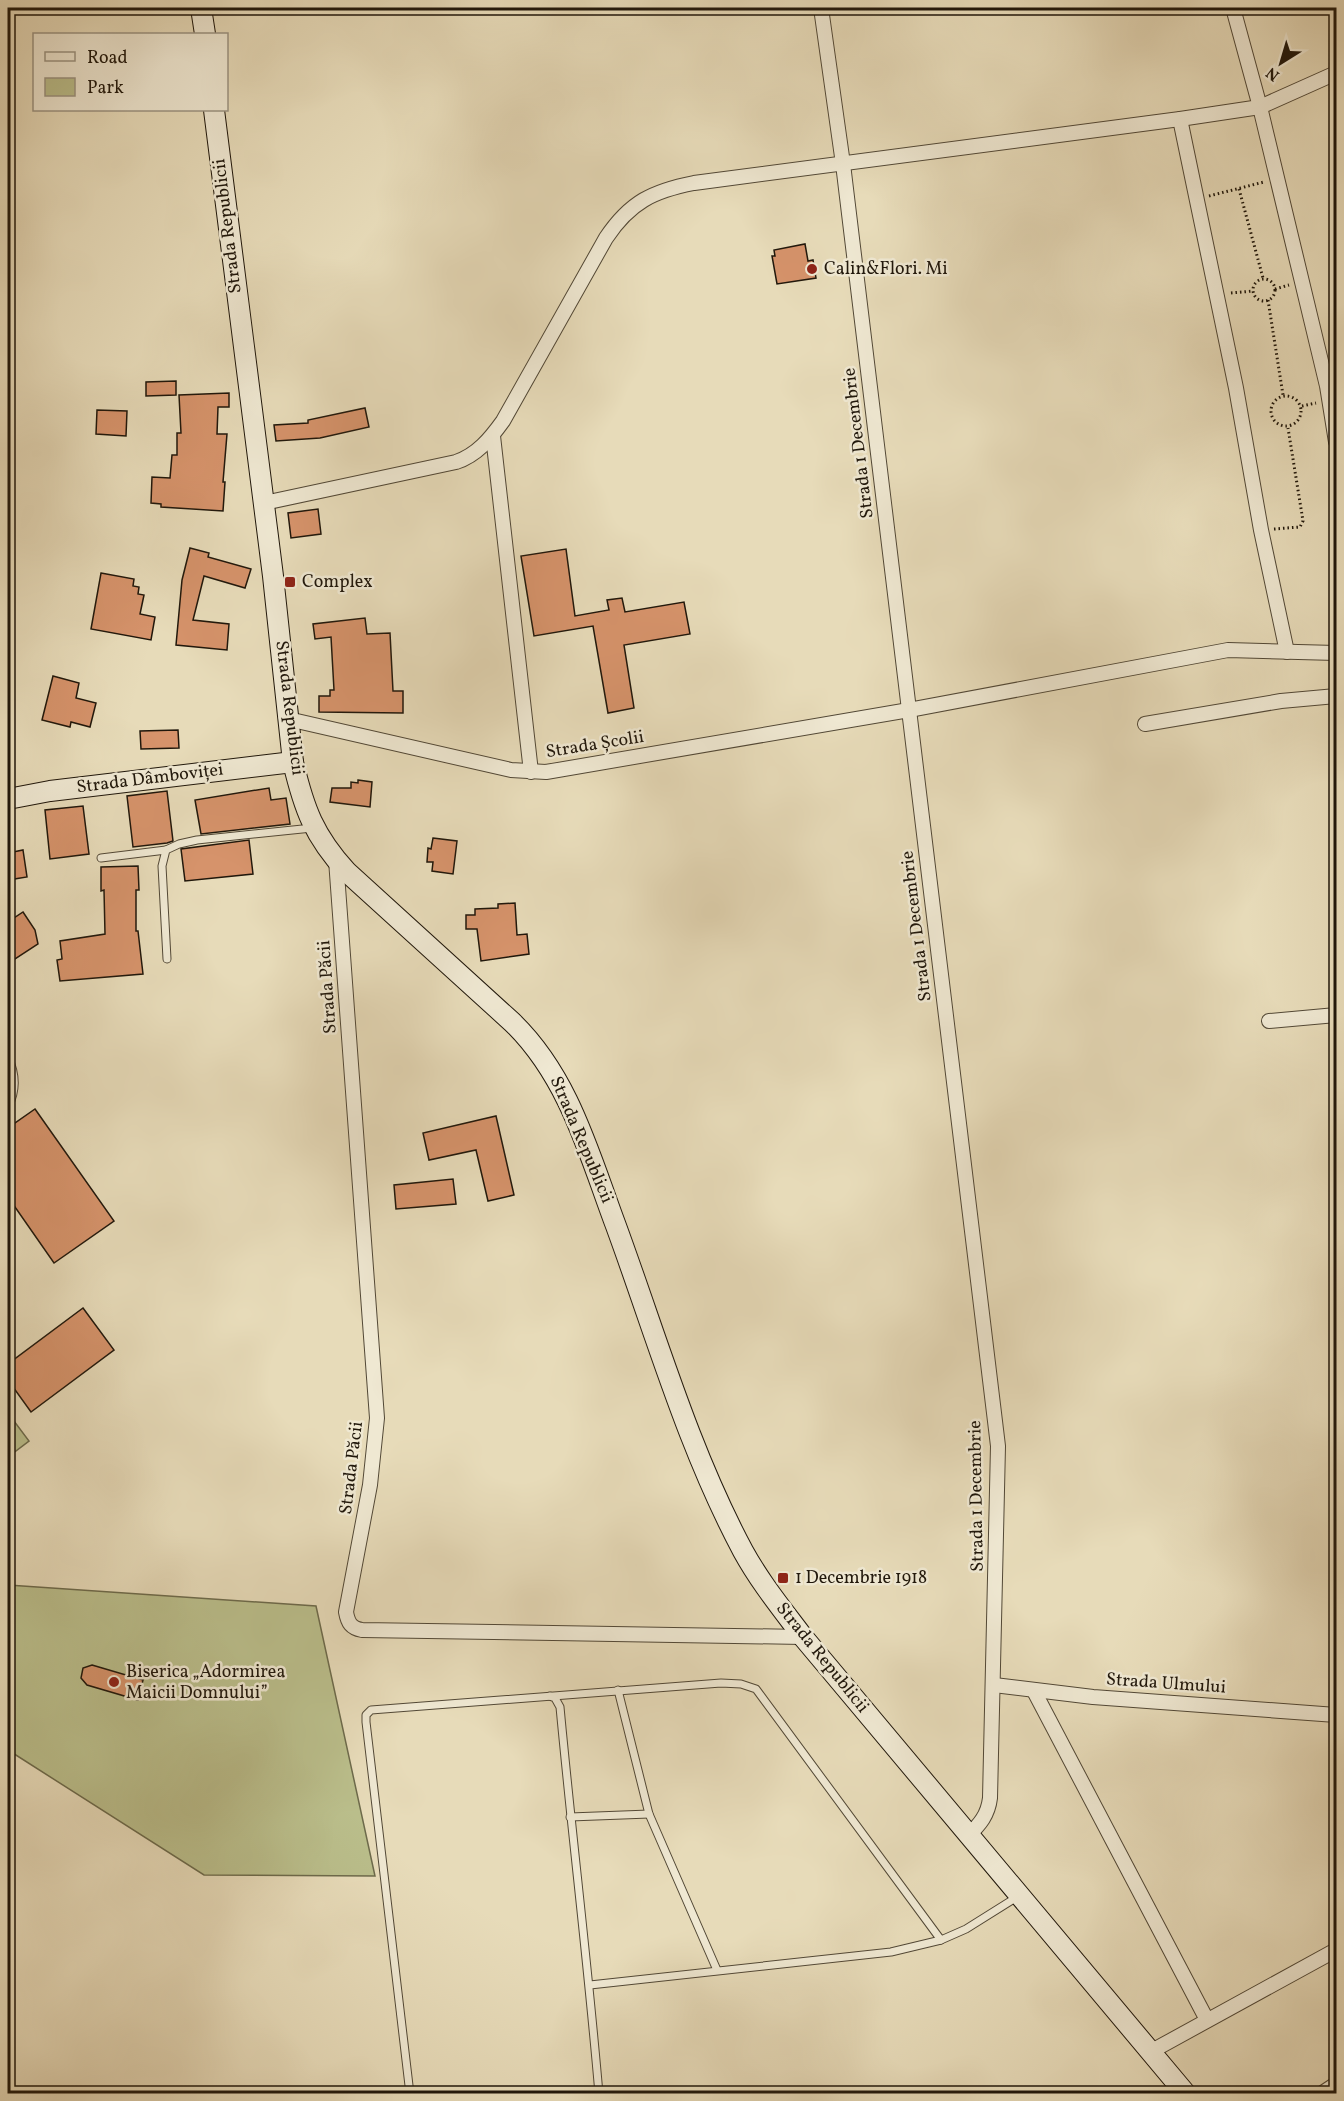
<svg xmlns="http://www.w3.org/2000/svg" width="1344" height="2101" viewBox="0 0 1344 2101" font-family="Vollkorn,serif">
	<style>
		.green { fill: #babe8b; stroke: #6d6a4b; stroke-width: 1.5 }
		.building { fill: #d6936b; stroke: #20170b; stroke-width: 1.5 }
		.lines { fill: none; stroke-linecap: round; stroke-linejoin: round }
		.lane-casing { stroke: #524836; stroke-width: 9 }
		.street-casing { stroke: #524836; stroke-width: 16 }
		.secondary-casing { stroke: #20170b; stroke-width: 22 }
		.path { stroke: #20170b; stroke-width: 3; stroke-dasharray: 1.5 3; stroke-linecap: butt }
		.lane { stroke: #efe8d2; stroke-width: 7 }
		.street { stroke: #efe8d2; stroke-width: 14 }
		.secondary { stroke: #efe8d2; stroke-width: 20 }
		.poi-dot { fill: #8f2418; stroke: #efe8d2; stroke-width: 2 }
		.labels { text-anchor: middle; dominant-baseline: central; stroke-width: 5; stroke-linejoin: round; paint-order: stroke }
		.street-label { font-size: 18px; fill: #20170b; stroke: #efe8d2 }
		.poi-label { font-size: 18px; fill: #20170b; stroke: #efe8d2; text-anchor: start }
	</style>
	<rect width="100%" height="100%" fill="#e7dbb9"/>
	<filter id="stains"><feTurbulence type="fractalNoise" baseFrequency=".00333" numOctaves="4"/><feColorMatrix values="0 0 0 0 .2 0 0 0 0 .09 0 0 0 0 .02 0 0 0 .5 -.17"/></filter>
	<radialGradient id="worn" r=".72"><stop offset=".6" stop-color="#630" stop-opacity="0"/><stop offset="1" stop-color="#630" stop-opacity=".3"/></radialGradient>
	<g class="green">
		<path d="M8,1413L29,1441L8,1457Z"/>
		<path d="M8,1585L316,1606L375,1876L204,1875L8,1750Z"/>
	</g>
	<g class="building">
		<path d="M805,244L808,261L813,260L816,278L777,284L772,256H775L774,250Z"/>
		<path d="M176,381V395L146,396V382Z"/>
		<path d="M229,393V407H218L217,434H227L223,482H225L223,511L161,507V504L151,503L152,477L170,478L172,455H177V433H181L179,395Z"/>
		<path d="M365,408L369,427L320,438L276,441L274,425L308,423V420Z"/>
		<path d="M97,410L127,411L126,436L96,434Z"/>
		<path d="M318,509L321,534L291,538L288,513Z"/>
		<path d="M190,548L209,553L208,557L251,569L245,588L204,576L193,620L229,624L227,650L176,645L182,580Z"/>
		<path d="M566,549L575,616L609,610L607,600L622,598L625,612L684,602L690,634L624,645L634,708L608,713L593,626L534,636L521,556Z"/>
		<path d="M101,573L134,579L133,586L139,587L138,594L144,595L140,614L155,617L151,640L91,629Z"/>
		<path d="M365,618L367,634L390,633L393,691H403V713L319,712V696H330V690H334L331,637L315,639L313,624Z"/>
		<path d="M53,676L79,683L76,698L96,703L90,727L71,722L70,727L42,720Z"/>
		<path d="M178,730L179,748L141,749L140,731Z"/>
		<path d="M358,780L372,782L370,807L330,802L332,788H351V782L358,783Z"/>
		<path d="M269,788L271,800L286,798L290,824L201,834L195,800Z"/>
		<path d="M167,791L173,841L167,843L133,847L127,796Z"/>
		<path d="M83,806L89,854L50,859L45,810Z"/>
		<path d="M433,838L457,841L453,874L432,871L433,862H427L428,848L431,849Z"/>
		<path d="M249,840L253,874L185,881L181,849Z"/>
		<path d="M23,850L27,877L8,880V853Z"/>
		<path d="M138,866L139,890H136V931H138L143,974L60,981L57,960L62,959L60,941L105,934L104,890L101,891V867Z"/>
		<path d="M515,903L517,935L527,934L529,954L481,961L477,929H466V915H475V909L498,908V904Z"/>
		<path d="M23,912L35,930L38,944L12,961L8,953V922Z"/>
		<path d="M35,1109L114,1221L54,1263L8,1197V1128Z"/>
		<path d="M496,1116L514,1195L488,1201L476,1150L429,1160L423,1133Z"/>
		<path d="M453,1179L456,1204L396,1209L394,1185Z"/>
		<path d="M83,1308L114,1350L31,1412L8,1380V1364Z"/>
		<path d="M92,1665L143,1680L138,1700L87,1685L81,1678L83,1668Z"/>
	</g>
	<g class="lines">
		<defs>
			<g id="lane">
				<path d="M101,858L166,850"/>
				<path d="M167,959L162,866L166,850L179,844L197,840L312,828"/>
				<path d="M8,1057C16,1074 17,1090 8,1107"/>
				<path d="M618,1690L649,1814L717,1970"/>
				<path d="M550,1696L555,1698L560,1707C572,1836 588,1964 599,2094"/>
				<path d="M570,1817L649,1814"/>
				<path d="M590,1985L891,1952L941,1940L966,1929L1017,1897"/>
				<path d="M410,2094L366,1722V1715L371,1710L721,1683L741,1684L756,1689L941,1940"/>
			</g>
			<g id="street">
				<path d="M821,8L843,164L998,1446L990,1798C988,1815 980,1824 968,1836"/>
				<path d="M1233,8L1260,107L1327,386L1336,442"/>
				<path d="M1180,119L1236,388L1261,530L1287,652"/>
				<path d="M493,436L531,772"/>
				<path d="M264,503L456,462C477,455 490,439 503,421L606,238C630,202 653,191 694,183L1180,119L1260,107L1336,73"/>
				<path d="M288,719L511,770L546,772L909,710L1228,650L1336,653"/>
				<path d="M1145,724L1281,701L1336,696"/>
				<path d="M336,860L377,1418L370,1485L346,1612C348,1623 351,1628 362,1630L803,1637"/>
				<path d="M1269,1021L1336,1015"/>
				<path d="M994,1685L1093,1697L1336,1715"/>
				<path d="M1034,1691L1207,2020"/>
				<path d="M1150,2052L1336,1950"/>
				<path d="M1321,2094L1336,2084"/>
			</g>
			<g id="secondary">
				<path d="M201,8L205,34"/>
				<path d="M214,110L273,576L293,762C304,809 314,836 347,872L512,1022C569,1077 589,1154 616,1226C656,1335 688,1448 743,1551C760,1582 782,1609 803,1637L1186,2094"/>
				<path d="M8,799L50,791L293,762"/>
			</g>
		</defs>
		<use href="#lane" class="lane-casing"/>
		<use href="#street" class="street-casing"/>
		<use href="#secondary" class="secondary-casing"/>
		<g class="path">
			<path d="M1239,189L1263,278"/>
			<path d="M1209,196L1264,182"/>
			<circle cx="1264" cy="290" r="11"/>
			<path d="M1275,289L1289,285"/>
			<path d="M1231,293L1253,291"/>
			<path d="M1268,300L1283,395"/>
			<circle cx="1286" cy="411" r="15"/>
			<path d="M1302,406L1316,403"/>
			<path d="M1274,529L1300,527L1303,521L1288,428"/>
		</g>
		<use href="#lane" class="lane"/>
		<use href="#street" class="street"/>
		<use href="#secondary" class="secondary"/>
	</g>
	<g class="poi-dot">
		<circle cx="812" cy="269" r="6"/>
		<rect x="284" y="576" width="12" height="12" rx="3"/>
		<rect x="777" y="1572" width="12" height="12" rx="3"/>
		<circle cx="114" cy="1682" r="6"/>
	</g>
	<g class="labels">
		<g class="street-label">
			<text transform="translate(228 226) rotate(-97)">Strada Republicii</text>
			<text transform="translate(859 443) rotate(-97)">Strada 1 Decembrie</text>
			<text transform="translate(289 708) rotate(83)">Strada Republicii</text>
			<text transform="translate(595 745) rotate(-9)">Strada Școlii</text>
			<text transform="translate(150 779) rotate(-7)">Strada Dâmboviței</text>
			<text transform="translate(917 926) rotate(-97)">Strada 1 Decembrie</text>
			<text transform="translate(328 987) rotate(-94)">Strada Păcii</text>
			<text transform="translate(581 1140) rotate(67)">Strada Republicii</text>
			<text transform="translate(352 1468) rotate(-83)">Strada Păcii</text>
			<text transform="translate(977 1496) rotate(-91)">Strada 1 Decembrie</text>
			<text transform="translate(822 1658) rotate(51)">Strada Republicii</text>
			<text transform="translate(1166 1684) rotate(4)">Strada Ulmului</text>
		</g>
		<g class="poi-label">
			<text x="824" y="269">Calin&amp;Flori. Mi</text>
			<text x="302" y="582">Complex</text>
			<text x="795" y="1578">1 Decembrie 1918</text>
			<text x="126" y="1672">Biserica „Adormirea<tspan x="126" dy="21">Maicii Domnului”</tspan></text>
		</g>
	</g>
	<rect width="1344" height="2101" fill="none" stroke="#e7dbb9" stroke-width="30"/>
	<rect x="9" y="9" width="1326" height="2083" fill="none" stroke="#20170b" stroke-width="3"/>
	<rect x="15" y="15" width="1314" height="2071" fill="none" stroke="#20170b" stroke-width="1.5"/>
	<rect x="33" y="33" width="195" height="78" fill="#efe8d2" stroke="#9c9482" stroke-width="1.5"/>
	<rect x="45" y="52" width="30" height="9" fill="#efe8d2" stroke="#9c9482" stroke-width="1.5"/>
	<text x="87" y="63" font-size="18" fill="#20170b">Road</text>
	<rect x="45" y="78" width="30" height="18" fill="#babe8b" stroke="#9c9482" stroke-width="1.5"/>
	<text x="87" y="93" font-size="18" fill="#20170b">Park</text>
	<g transform="translate(1281 63) rotate(217)" stroke="#efe8d2" stroke-width="4.5" paint-order="stroke">
	<path d="M0-4.5L10 22L0 15L-10 22Z" fill="#20170b"/>
	<text y="-9" font-size="16" font-weight="bold" text-anchor="middle" fill="#20170b">N</text>
	</g>
	<rect width="100%" height="100%" filter="url(#stains)"/>
	<rect width="100%" height="100%" fill="url(#worn)"/>
</svg>
